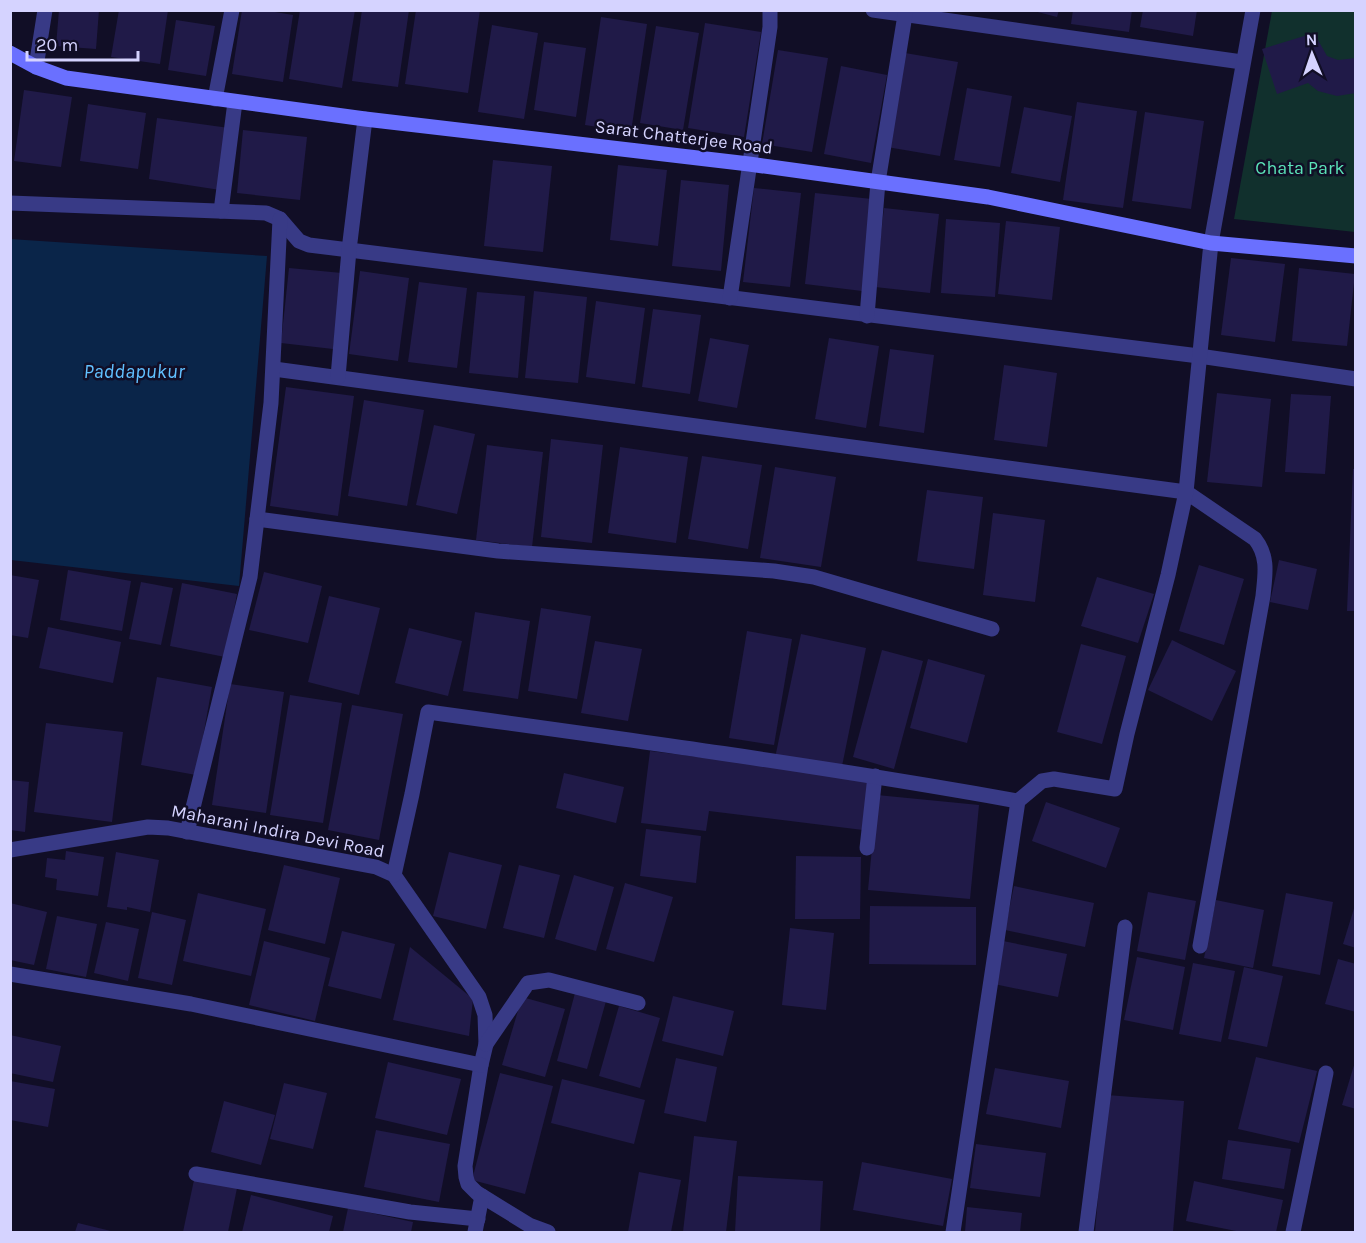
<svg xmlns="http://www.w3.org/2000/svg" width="1366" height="1243" viewBox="0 0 1366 1243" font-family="Karla,sans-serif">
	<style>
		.green { fill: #11302d }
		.water { fill: #0a2549 }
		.building { fill: #201a48 }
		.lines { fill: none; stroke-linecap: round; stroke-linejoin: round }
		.lane { stroke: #383a86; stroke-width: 15 }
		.street { stroke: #383a86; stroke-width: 15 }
		.secondary { stroke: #6a70ff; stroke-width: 15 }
		.labels { text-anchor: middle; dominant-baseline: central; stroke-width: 5; stroke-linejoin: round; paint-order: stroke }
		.street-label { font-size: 18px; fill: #d5d3ff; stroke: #110e26 }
		.park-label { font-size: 18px; fill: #5be3b8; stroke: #110e26 }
		.water-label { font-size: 20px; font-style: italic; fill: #61c0ff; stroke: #110e26 }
	</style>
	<rect width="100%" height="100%" fill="#110e26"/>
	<path class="green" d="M1272,11H1355V232L1234,219Z"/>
	<path class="water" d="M10,239L267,256L239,586L11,560Z"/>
	<g class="building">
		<path d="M59,10H99L96,49L56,46Z"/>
		<path d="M119,10H168L160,64L111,57Z"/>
		<path d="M242,10H263L293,15L283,82L232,74Z"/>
		<path d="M300,10H355L342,88L289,79Z"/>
		<path d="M362,10H409L398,87L352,81Z"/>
		<path d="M416,10H480L468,93L405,84Z"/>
		<path d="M1030,10H1059L1057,17Z"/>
		<path d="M1073,10H1132L1129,32L1071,24Z"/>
		<path d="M1143,10H1197L1193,36L1140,27Z"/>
		<path d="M601,17L647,24L631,132L585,125Z"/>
		<path d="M176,20L215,26L206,76L168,70Z"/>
		<path d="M705,23L761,32L744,137L688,128Z"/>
		<path d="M492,25L538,33L524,119L478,112Z"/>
		<path d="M656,26L699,33L683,130L640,123Z"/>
		<path d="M1314,33L1327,56L1338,60L1356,58V93L1337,96L1318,91L1308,83L1277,94L1262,49Z"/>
		<path d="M544,42L586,48L576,117L534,110Z"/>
		<path d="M778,50L828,58L812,152L762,144Z"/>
		<path d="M905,53L958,62L940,156L887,147Z"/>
		<path d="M841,66L887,75L871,163L824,154Z"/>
		<path d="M967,88L1012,96L1000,167L954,160Z"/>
		<path d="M24,90L72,97L61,167L14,161Z"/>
		<path d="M1077,102L1137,111L1123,208L1063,200Z"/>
		<path d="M88,104L146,113L138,169L80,161Z"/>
		<path d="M1024,107L1072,116L1060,182L1011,173Z"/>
		<path d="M1145,112L1204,121L1191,209L1132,201Z"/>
		<path d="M157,118L229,128L220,190L149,179Z"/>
		<path d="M243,130L307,137L300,200L237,193Z"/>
		<path d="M493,160L552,166L543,252L484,246Z"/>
		<path d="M618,165L667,170L658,246L610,240Z"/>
		<path d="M681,180L729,185L721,271L672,266Z"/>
		<path d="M754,188L801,193L790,287L743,282Z"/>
		<path d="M815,193L872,199L862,291L805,284Z"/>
		<path d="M884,208L939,214L930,293L875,287Z"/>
		<path d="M946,219L1000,223L995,297L941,293Z"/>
		<path d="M1006,221L1060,227L1052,300L998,294Z"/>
		<path d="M1231,258L1285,264L1275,342L1221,335Z"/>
		<path d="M289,268L342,273L333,349L281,343Z"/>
		<path d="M1299,268L1355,274L1347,346L1292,341Z"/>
		<path d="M360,271L409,278L398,361L349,354Z"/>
		<path d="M419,282L467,288L457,368L408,362Z"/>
		<path d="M534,291L587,297L578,383L525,378Z"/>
		<path d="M477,292L525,296L518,378L469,373Z"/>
		<path d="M596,301L645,308L635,384L586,377Z"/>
		<path d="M653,309L701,315L690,394L642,387Z"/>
		<path d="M710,338L749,345L737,408L698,401Z"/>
		<path d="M829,338L879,346L866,428L815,419Z"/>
		<path d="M890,349L934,355L924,433L879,426Z"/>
		<path d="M1004,365L1057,373L1047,447L994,440Z"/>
		<path d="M286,387L354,396L338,516L270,506Z"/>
		<path d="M1217,393L1271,399L1262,487L1207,482Z"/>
		<path d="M1291,394L1331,396L1325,474L1285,472Z"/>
		<path d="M364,400L424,410L407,506L348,496Z"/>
		<path d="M434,425L475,434L457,514L416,505Z"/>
		<path d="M551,439L603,445L592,543L541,537Z"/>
		<path d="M487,445L543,452L532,547L476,540Z"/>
		<path d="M620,447L688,457L676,543L608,533Z"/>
		<path d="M702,456L762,465L748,549L688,539Z"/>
		<path d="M775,467L836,477L821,567L760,558Z"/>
		<path d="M1353,469H1356V611H1347Z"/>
		<path d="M927,490L983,497L974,569L917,561Z"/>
		<path d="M993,513L1045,520L1035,602L983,595Z"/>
		<path d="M1279,560L1317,569L1308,610L1270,602Z"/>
		<path d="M1199,565L1244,579L1224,645L1179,631Z"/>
		<path d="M68,570L131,581L122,631L60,620Z"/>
		<path d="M264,572L322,586L308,643L249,630Z"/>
		<path d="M10,575L39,580L28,638L10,635Z"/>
		<path d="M1097,577L1154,594L1138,643L1081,626Z"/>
		<path d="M141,582L173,588L161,645L129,639Z"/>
		<path d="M182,583L237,594L225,657L170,646Z"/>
		<path d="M329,596L380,608L359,695L308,682Z"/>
		<path d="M541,608L591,616L577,699L528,691Z"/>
		<path d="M475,612L530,621L518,699L463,691Z"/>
		<path d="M48,627L121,642L113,683L39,668Z"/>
		<path d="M409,628L462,641L448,696L395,683Z"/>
		<path d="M747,631L792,639L774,745L729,738Z"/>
		<path d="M801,634L866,648L841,771L775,758Z"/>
		<path d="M1172,640L1236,671L1212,721L1148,690Z"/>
		<path d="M595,641L642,649L628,721L581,713Z"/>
		<path d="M1081,644L1126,656L1102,744L1057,732Z"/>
		<path d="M882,650L923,661L894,769L853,757Z"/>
		<path d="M928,659L985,675L967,743L910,728Z"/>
		<path d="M157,677L212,687L196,775L141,765Z"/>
		<path d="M230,684L284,692L266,813L212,805Z"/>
		<path d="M290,695L342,703L323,823L270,815Z"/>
		<path d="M352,705L403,714L379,840L328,830Z"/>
		<path d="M46,723L123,732L112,822L34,812Z"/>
		<path d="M650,751L870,778L863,830L709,811L706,831L641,823Z"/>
		<path d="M564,773L624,787L616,823L556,808Z"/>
		<path d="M10,780L29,782L25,832L10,830Z"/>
		<path d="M877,795L979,805L970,899L868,890Z"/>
		<path d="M1046,802L1120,828L1106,868L1032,841Z"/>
		<path d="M646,829L701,836L696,883L640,876Z"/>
		<path d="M66,851L104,857L98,896L56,890L57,879L45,877L47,858L65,860Z"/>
		<path d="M116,852L159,860L150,912L127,907V910L107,907Z"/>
		<path d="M449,852L502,865L486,929L433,916Z"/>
		<path d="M796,856L861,857L860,919H795Z"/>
		<path d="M284,865L340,878L325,944L268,930Z"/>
		<path d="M519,865L560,875L544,938L503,928Z"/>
		<path d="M574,875L614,887L596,951L555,939Z"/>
		<path d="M625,883L673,897L654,962L606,949Z"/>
		<path d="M1014,886L1094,903L1085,947L1005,930Z"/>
		<path d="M1148,892L1196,901L1185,960L1137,951Z"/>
		<path d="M198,893L266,909L251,976L183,961Z"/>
		<path d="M1286,893L1333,902L1320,975L1272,966Z"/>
		<path d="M1216,900L1264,910L1253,968L1204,958Z"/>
		<path d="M1356,902V948L1343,944Z"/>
		<path d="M10,903L47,912L34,965L10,960Z"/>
		<path d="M870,906L976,907V965L869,964Z"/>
		<path d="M152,912L186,920L172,985L138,978Z"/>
		<path d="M57,916L97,924L86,977L46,969Z"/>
		<path d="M106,922L139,929L128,981L94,973Z"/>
		<path d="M790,928L834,933L826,1010L782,1005Z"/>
		<path d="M342,931L395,944L381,999L328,986Z"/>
		<path d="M264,941L330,958L315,1021L249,1005Z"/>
		<path d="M1003,941L1067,954L1058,997L994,984Z"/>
		<path d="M410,947L473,999L469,1036L393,1020Z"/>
		<path d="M1137,957L1185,967L1173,1030L1124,1020Z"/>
		<path d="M1338,959L1356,964V1012L1325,1004Z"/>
		<path d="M1193,963L1235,971L1221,1042L1179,1034Z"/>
		<path d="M1244,967L1283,976L1267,1047L1228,1039Z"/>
		<path d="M575,993L606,1001L587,1069L557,1061Z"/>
		<path d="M673,996L734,1011L723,1056L662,1041Z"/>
		<path d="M522,997L565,1009L545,1077L502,1065Z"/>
		<path d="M619,1006L660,1018L640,1088L599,1076Z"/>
		<path d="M10,1035L61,1046L53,1082L10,1073Z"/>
		<path d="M1256,1057L1317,1071L1299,1143L1238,1129Z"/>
		<path d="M676,1058L717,1067L706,1122L664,1113Z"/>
		<path d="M388,1062L461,1079L447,1135L375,1118Z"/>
		<path d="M1355,1062H1356V1109L1342,1105Z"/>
		<path d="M995,1068L1069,1081L1061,1128L986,1114Z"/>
		<path d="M500,1073L553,1086L525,1194L472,1180Z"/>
		<path d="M562,1079L645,1100L634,1144L551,1123Z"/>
		<path d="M10,1081L55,1089L48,1127L10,1120Z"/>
		<path d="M284,1083L327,1093L313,1149L270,1139Z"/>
		<path d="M1107,1095L1184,1101L1173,1232H1095Z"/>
		<path d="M224,1101L275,1115L261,1165L211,1152Z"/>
		<path d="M376,1130L450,1144L439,1202L364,1187Z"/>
		<path d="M694,1136L737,1141L726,1232H683Z"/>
		<path d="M1228,1140L1291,1149L1284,1189L1222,1179Z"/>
		<path d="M976,1144L1046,1153L1040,1197L970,1188Z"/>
		<path d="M862,1162L952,1179L943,1226L853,1210Z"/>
		<path d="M639,1172L681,1180L671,1232H628Z"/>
		<path d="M738,1176L823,1181L820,1232H735Z"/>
		<path d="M194,1180L237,1188L228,1232H183Z"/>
		<path d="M1194,1181L1283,1200L1276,1232H1241L1186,1221Z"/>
		<path d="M251,1195L333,1216L329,1232H242Z"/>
		<path d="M967,1207L1022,1213L1020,1232H965Z"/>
		<path d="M348,1208L413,1222L411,1232H343Z"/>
		<path d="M78,1223L115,1232H75Z"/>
	</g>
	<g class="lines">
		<path class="lane" d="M867,848L875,776"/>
		<g class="street">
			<path d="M873,10L1242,62"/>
			<path d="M36,67L45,10"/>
			<path d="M215,99L232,10"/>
			<path d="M10,203L266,213L280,219L299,241L309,245L1199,356L1356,379"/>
			<path d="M221,211L235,102"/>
			<path d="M730,298L770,27V10"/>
			<path d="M867,316L878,182L905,15"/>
			<path d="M274,369L1186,492L1255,539C1269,557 1265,575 1263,596L1200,946"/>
			<path d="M338,377L349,250L365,119"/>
			<path d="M257,519L498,551L774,571L814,577L992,629"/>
			<path d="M187,832L250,577L271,403L280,219"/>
			<path d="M10,850L148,827L168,828L376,867L394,875L479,997L485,1015L486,1044L481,1065L465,1166L466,1177L468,1184L477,1193L529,1225L548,1232"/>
			<path d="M394,875L412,794L428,712C625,739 822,766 1018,801"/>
			<path d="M10,974L191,1004L481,1065"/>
			<path d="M486,1044L528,983L549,980L638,1003"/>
			<path d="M196,1174L410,1212L478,1219"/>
			<path d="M475,1232L482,1196"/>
			<path d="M953,1232L1018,801L1042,781L1054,779L1115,789L1127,734L1168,575L1186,492L1211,243L1253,10"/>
			<path d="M1086,1232L1125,927"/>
			<path d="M1293,1232L1326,1073"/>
		</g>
		<path class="secondary" d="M10,53L36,67L66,78L365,119L749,164L988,197L1211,243L1356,256"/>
	</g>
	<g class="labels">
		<g class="street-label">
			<text transform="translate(684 137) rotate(7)">Sarat Chatterjee Road</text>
			<text transform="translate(278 831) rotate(11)">Maharani Indira Devi Road</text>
		</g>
		<g class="park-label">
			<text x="1300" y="168">Chata Park</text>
		</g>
		<g class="water-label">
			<text x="134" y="371">Paddapukur</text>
		</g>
	</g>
	<rect width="1366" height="1243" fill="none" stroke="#d5d3ff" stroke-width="24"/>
	<g transform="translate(1312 54) rotate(358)" stroke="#110e26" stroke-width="4.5" paint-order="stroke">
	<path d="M0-4.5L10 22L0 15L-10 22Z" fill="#d5d3ff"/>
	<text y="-9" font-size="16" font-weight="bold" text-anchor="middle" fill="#d5d3ff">N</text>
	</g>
	<path d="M27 51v9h111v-9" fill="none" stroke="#d5d3ff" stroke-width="3"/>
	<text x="36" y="51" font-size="18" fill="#d5d3ff" stroke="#110e26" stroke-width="4.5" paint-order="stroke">20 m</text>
</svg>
